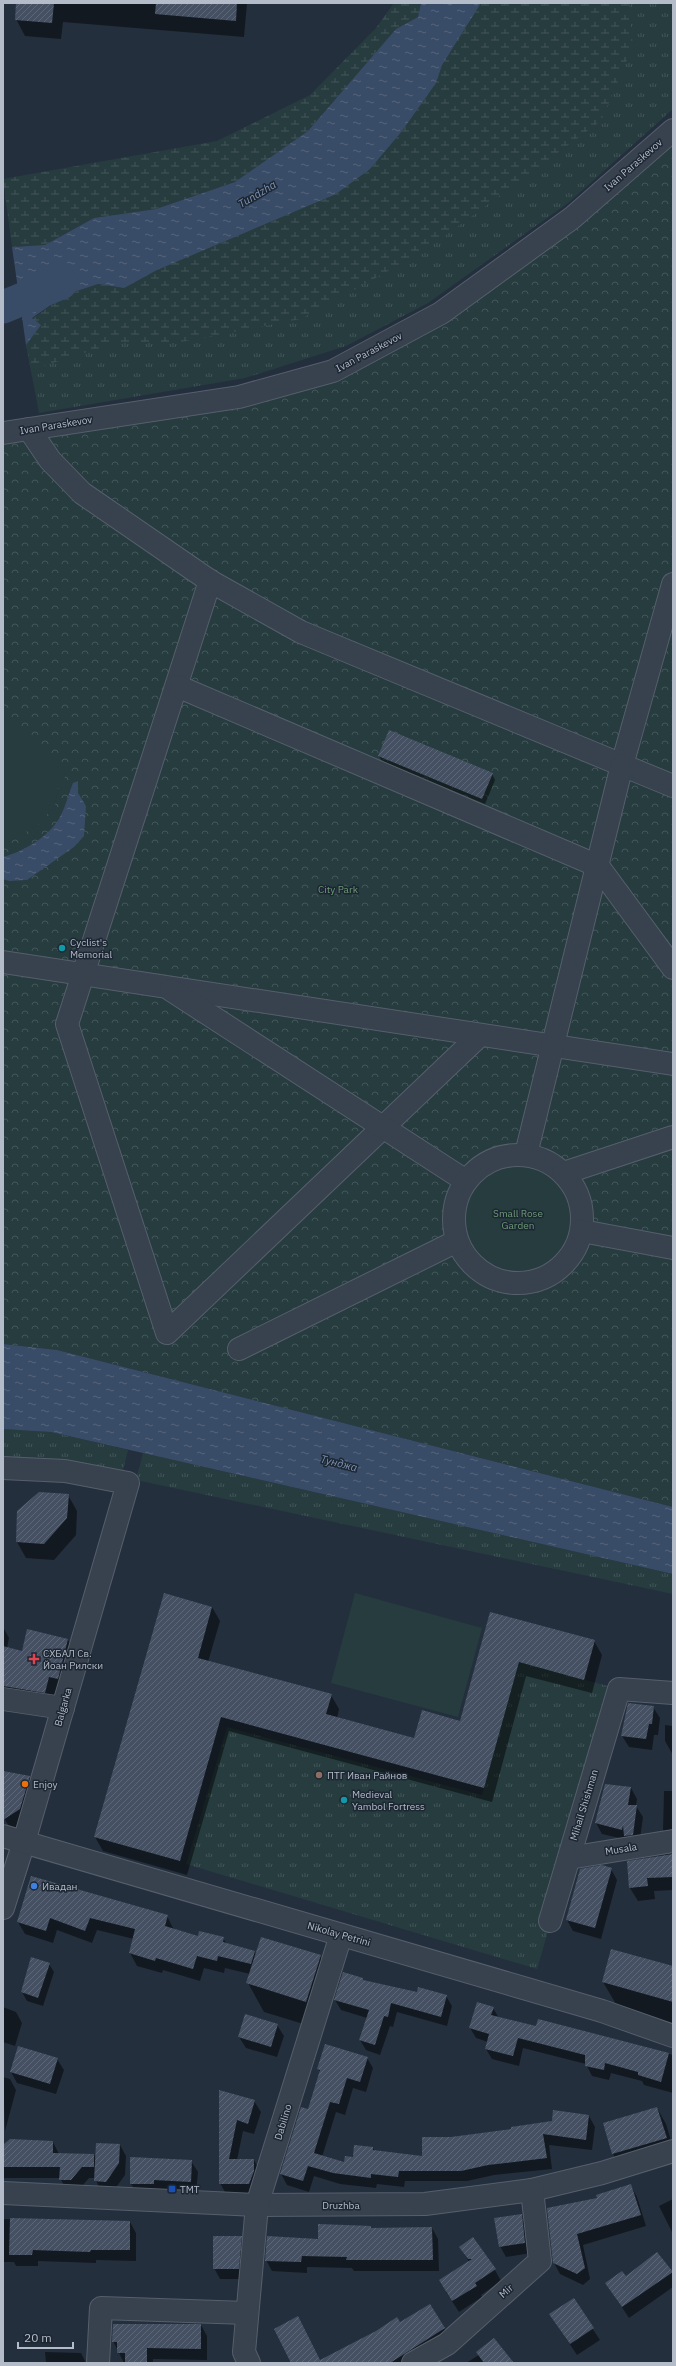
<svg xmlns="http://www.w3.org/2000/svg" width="676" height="2366" viewBox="0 0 676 2366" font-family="'IBM Plex Sans',sans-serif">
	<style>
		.grass { fill: url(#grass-tufts) }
		.wetland { fill: url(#wetland-marsh) }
		.park { fill: url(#park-crowns) }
		.garden { fill: #263c3f }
		.water { fill: url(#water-ripples) }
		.shadow { fill: #0007 }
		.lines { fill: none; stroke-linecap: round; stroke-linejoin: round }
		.river { stroke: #394c67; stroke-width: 33 }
		.building { fill: url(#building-hatch) }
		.minor-casing { stroke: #565f6c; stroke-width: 24 }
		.minor { stroke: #38414e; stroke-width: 22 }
		.culture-dot { fill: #0f9aa8; stroke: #1d2633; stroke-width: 1.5 }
		.health-dot { fill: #e0444e; stroke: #1d2633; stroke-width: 1.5 }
		.education-dot { fill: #8d6e63; stroke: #1d2633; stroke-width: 1.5 }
		.food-dot { fill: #e8710a; stroke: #1d2633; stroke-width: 1.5 }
		.shop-dot { fill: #3f7fe0; stroke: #1d2633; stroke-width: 1.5 }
		.transit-dot { fill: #1a4fb4; stroke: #1d2633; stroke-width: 1.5 }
		.labels { text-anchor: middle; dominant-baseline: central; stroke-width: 3; stroke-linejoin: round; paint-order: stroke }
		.street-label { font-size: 10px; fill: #b4bcc9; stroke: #1d2633 }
		.park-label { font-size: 10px; fill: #6b9a76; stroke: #1d2633 }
		.poi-label { font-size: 10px; fill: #b4bcc9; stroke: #1d2633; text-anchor: start }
		.water-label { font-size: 11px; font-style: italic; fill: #7c92b1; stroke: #1d2633 }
	</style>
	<defs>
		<pattern id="grass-tufts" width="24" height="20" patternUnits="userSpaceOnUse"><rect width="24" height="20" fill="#263c3f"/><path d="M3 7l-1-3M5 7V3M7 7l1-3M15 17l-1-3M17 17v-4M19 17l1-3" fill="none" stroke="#435659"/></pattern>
		<pattern id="wetland-marsh" width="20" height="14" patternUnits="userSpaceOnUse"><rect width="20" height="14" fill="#263c3f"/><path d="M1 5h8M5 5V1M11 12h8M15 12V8" fill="none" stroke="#435659"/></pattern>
		<pattern id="park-crowns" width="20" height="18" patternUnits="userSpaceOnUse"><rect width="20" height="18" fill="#263c3f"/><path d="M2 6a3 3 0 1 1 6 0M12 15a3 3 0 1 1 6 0" fill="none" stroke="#435659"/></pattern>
		<pattern id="water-ripples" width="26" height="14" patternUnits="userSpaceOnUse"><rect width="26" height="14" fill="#394c67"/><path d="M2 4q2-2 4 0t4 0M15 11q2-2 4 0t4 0" fill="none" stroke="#53647b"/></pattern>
		<pattern id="building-hatch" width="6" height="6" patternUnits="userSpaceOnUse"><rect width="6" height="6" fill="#455162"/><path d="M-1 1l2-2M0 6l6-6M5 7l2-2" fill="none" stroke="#5d6877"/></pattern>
	</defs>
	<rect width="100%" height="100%" fill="#242f3e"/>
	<g class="grass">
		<path d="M481,3H673V109L568,203L428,303L346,346L245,378L39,413L26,345L41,325L370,169Z"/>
		<path d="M3,1429L51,1432L128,1450L122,1475L46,1458L3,1457Z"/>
		<path d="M143,1453L673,1574V1594L136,1480Z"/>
		<path d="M519,1662L619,1689L537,1969L186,1864L227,1727L482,1795Z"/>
	</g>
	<g class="wetland">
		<path d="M394,3H421L418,17L396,29L308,131L235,182L156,209L94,218L45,245L12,247L3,179L217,141L310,95L376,28Z"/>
		<path d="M481,3H629L633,46L601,121L423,252L301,319L176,343H116L31,370L26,345L41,325L32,319L65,295L98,284L124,288L157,270L336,194L370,169L402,131L436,83L442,65Z"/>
	</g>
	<path class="park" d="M673,130V1507L57,1350L3,1344V433L333,371L441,313Z"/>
	<g class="garden">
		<path d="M3,711L67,774L58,787L55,805L39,824L3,846Z"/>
		<circle cx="518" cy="1219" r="64"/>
		<path d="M355,1593L482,1628L458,1717L331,1683Z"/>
	</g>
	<g class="water">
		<path d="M421,3H481L442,65L436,83L402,131L370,169L336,194L157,270L124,288L98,284L65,295L32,318L41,325L26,345L12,247L45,245L94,218L156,209L235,182L308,131L396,29L418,17Z"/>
		<path d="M78,781V793L86,806L84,836L74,847L27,880L9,881L3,879V857C23,852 52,835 61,815C66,805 69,793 73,783Z"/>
		<path d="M3,1344L57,1350L673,1507V1574L51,1432L3,1429Z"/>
	</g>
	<g class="shadow">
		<path d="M17,3H247L244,37L63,22L61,39L25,36L16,19Z"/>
		<path d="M379,756L492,774L495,780L485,804L382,761Z"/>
		<path d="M68,1495L77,1511L76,1535L54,1560L26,1558L17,1542Z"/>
		<path d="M212,1607L220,1621L208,1662L331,1695L339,1709L337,1718L415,1740L461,1722L491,1613L594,1641L602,1655L592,1693L526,1676L492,1802L229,1731L187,1875L103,1851L95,1837Z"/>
		<path d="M3,1627L9,1638L7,1648L22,1652L68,1640L82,1665L72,1704L3,1707Z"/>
		<path d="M653,1707L660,1718L658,1735H654L652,1750L629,1747L622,1736Z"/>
		<path d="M665,1725L673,1726V1755L665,1741Z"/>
		<path d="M3,1773L29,1777L36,1788L26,1820L11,1830L3,1816Z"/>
		<path d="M606,1785L631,1788L637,1799L636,1806L643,1817L639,1846L628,1840L602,1834L596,1823Z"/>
		<path d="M664,1791H673V1841H670L663,1830Z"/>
		<path d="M673,1853V1890L654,1891L655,1899L638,1901L630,1888L628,1862Z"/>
		<path d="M611,1869L617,1880L601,1939L573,1931L567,1920Z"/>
		<path d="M32,1877L167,1916L174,1930L198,1937L223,1938L227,1945L254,1952L256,1955L320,1956L337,1985L323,2030L264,2012L248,1983L250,1974L225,1968L224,1973L204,1968L200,1981L163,1970L162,1973L137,1966L130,1953L134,1939L97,1930L92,1943L57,1930L53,1943L25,1934L18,1922Z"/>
		<path d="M49,1964L54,1972L43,2006L27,2001L22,1992Z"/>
		<path d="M673,1967V2026L620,2011L603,1982Z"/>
		<path d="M343,1973L364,1981L418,1993L446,1996L452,2006L447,2026L397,2012L393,2027L390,2026L380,2055L366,2050L360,2040L367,2018L341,2010L335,2000Z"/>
		<path d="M3,2007L16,2012L22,2023L15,2046L3,2042Z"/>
		<path d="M493,2008L499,2018L537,2027L539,2020L673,2055V2093L644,2085L642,2081L611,2073L609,2080L592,2076L586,2064L523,2048L519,2066L492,2059L486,2049L488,2042L476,2038L470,2028Z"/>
		<path d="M277,2025L284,2036L277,2057L246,2048L239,2037Z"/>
		<path d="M367,2058L373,2068L366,2092L353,2088L345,2115L336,2112L322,2157L345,2163L373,2148L375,2151L423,2158L452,2138L513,2130L589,2116L595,2127L592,2150L549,2145L552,2169L494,2175L467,2181H405L404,2187L377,2184L376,2188L340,2184L314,2176L309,2192L287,2185L281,2174L309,2110L320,2072L318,2069Z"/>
		<path d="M57,2059L64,2070L56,2094L17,2083L11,2072Z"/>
		<path d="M3,2077L10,2079L16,2090L5,2131Z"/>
		<path d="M220,2091L254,2101L261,2112L254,2134L243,2131L237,2160H254L260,2171L256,2194H226L220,2183Z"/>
		<path d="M657,2108L666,2124L673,2147L622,2170L613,2154Z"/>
		<path d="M53,2142L59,2154L94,2155L96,2159L120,2145L126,2156L125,2175L112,2193L101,2192L95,2178H89L78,2191H67L60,2178H3V2146Z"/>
		<path d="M131,2158L191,2161L198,2172L196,2192L138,2195L131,2184Z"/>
		<path d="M631,2186L637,2197L646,2226L583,2245L590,2279L583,2285L560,2274L554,2263L598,2199Z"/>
		<path d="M673,2199V2234L659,2206Z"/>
		<path d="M522,2215L528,2226L531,2253L506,2257L500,2246Z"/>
		<path d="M3,2219L130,2222L136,2233V2261L96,2260V2263L38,2261V2266H16L14,2262H3Z"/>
		<path d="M432,2228L438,2239L439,2271H354L352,2268L307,2267V2273L272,2271L266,2260L318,2240L371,2229Z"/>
		<path d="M241,2237L247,2248L245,2279H220L214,2268Z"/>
		<path d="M460,2247L495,2270L501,2281L481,2295L482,2297L459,2312L446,2292L469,2262Z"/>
		<path d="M672,2272L673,2287L629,2318L606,2283L626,2278Z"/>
		<path d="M573,2299L600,2340L577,2355L557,2325Z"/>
		<path d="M400,2323L444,2328L452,2342L414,2363H292L320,2361Z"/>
		<path d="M201,2325L207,2336V2360L153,2359V2363H124L113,2341Z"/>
		<path d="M45,2352L81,2353L86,2363H46Z"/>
		<path d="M479,2355L512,2363H466Z"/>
	</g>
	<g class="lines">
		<path class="river" d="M3,307L61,283"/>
	</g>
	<g class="building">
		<path d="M16,3H54L52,23L15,20Z"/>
		<path d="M156,3H237L236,21L155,14Z"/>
		<path d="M389,730L493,773L482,799L378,756Z"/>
		<path d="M39,1492L69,1494L67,1518L44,1544L16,1542L17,1511Z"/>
		<path d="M164,1593L212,1607L198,1658L332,1694L326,1714L414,1738L422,1710L460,1721L490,1612L595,1640L584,1680L519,1662L484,1788L221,1717L180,1861L94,1837Z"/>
		<path d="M27,1629L68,1639L58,1679L49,1677L45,1693L3,1686V1646L22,1651Z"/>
		<path d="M628,1703L654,1706L652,1724H649L646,1739L621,1736Z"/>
		<path d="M3,1771L30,1776L20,1809L3,1820Z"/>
		<path d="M605,1784L631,1787L628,1805H637L633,1835L624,1836L623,1825L622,1830L595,1823Z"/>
		<path d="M673,1854V1877L647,1878L648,1886L629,1888L627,1861Z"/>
		<path d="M602,1865L612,1868L595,1928L566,1920L580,1869Z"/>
		<path d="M31,1876L168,1915L165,1926L198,1936L199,1931L224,1937L223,1942L255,1951L251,1964L218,1956L217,1961L197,1956L193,1969L156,1958L155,1961L129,1953L135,1929L90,1918L85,1931L50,1918L46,1931L17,1922Z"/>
		<path d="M261,1937L321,1955L306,2002L246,1983Z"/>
		<path d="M611,1949L673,1966V2002L602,1982Z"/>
		<path d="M31,1957L50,1963L38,1998L21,1992Z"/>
		<path d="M343,1972L363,1978V1980L417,1992L418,1987L447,1995L441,2017L391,2003L388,2017L384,2016L375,2045L359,2040L369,2010L334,2000Z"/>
		<path d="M477,2002L494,2007L491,2015L536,2026L538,2019L669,2053L661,2082L638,2075V2072L605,2063L604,2070L585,2066V2055L518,2038L513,2056L485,2049L489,2034L469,2028Z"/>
		<path d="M245,2014L278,2024L271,2047L238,2037Z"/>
		<path d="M325,2044L368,2057L360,2082L347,2078L339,2104L330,2102L314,2153L344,2162L345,2156L353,2157L354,2145L373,2147V2150L422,2156V2137H451L511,2129V2127L552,2121L553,2110L589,2115L586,2140L543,2134L547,2158L488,2165L461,2171H399L398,2177L371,2174V2178L333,2173L308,2166L303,2181L280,2174L301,2107L308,2109L320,2070L317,2069Z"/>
		<path d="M18,2046L58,2058L50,2084L10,2072Z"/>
		<path d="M219,2090L255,2100L248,2124L237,2120L229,2159H254V2171L249,2184H219Z"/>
		<path d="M657,2107L667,2138L612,2154L603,2123Z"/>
		<path d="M10,2139L53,2141V2153L94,2154V2167H82L71,2180H59L60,2167H3V2145Z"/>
		<path d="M96,2143L120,2144L119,2163L106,2182L94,2181Z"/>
		<path d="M130,2157L192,2160L191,2182L154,2180V2184H130Z"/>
		<path d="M631,2184L641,2215L577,2234L585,2268L577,2274L553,2263L547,2208L597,2198L596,2195Z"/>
		<path d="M522,2214L525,2243L499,2247L494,2218Z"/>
		<path d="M10,2218L130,2221V2250H91L90,2252L33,2250L32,2255H9Z"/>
		<path d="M318,2224L371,2226V2228L432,2227L433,2260H346L347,2257L302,2256L301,2262L265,2261L267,2236L318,2239Z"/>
		<path d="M213,2236H242L239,2269H213Z"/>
		<path d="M473,2237L496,2269L475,2283L477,2286L452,2301L439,2280L472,2259H468L459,2247Z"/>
		<path d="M657,2252L673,2272L622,2307L605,2283L622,2271L626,2276Z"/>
		<path d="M574,2298L594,2328L570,2344L549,2314Z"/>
		<path d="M430,2304L445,2328L390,2363H291L274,2329L298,2316L320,2360L376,2331L397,2317L400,2322Z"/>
		<path d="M113,2324H201V2349L147,2348V2363H125V2353H117V2342H112Z"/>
		<path d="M494,2338L514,2363H484L476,2352Z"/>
	</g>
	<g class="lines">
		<defs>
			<g id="minor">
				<path d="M29,429L50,460L82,493L210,581L301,632L622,765L673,584"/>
				<path d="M3,433L239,397L333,371L441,313L572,218L673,130"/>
				<path d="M210,581L67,1024L167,1333L480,1035"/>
				<path d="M177,686L598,866L673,968"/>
				<path d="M3,962L673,1064"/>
				<path d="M171,990L466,1181"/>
				<path d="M526,1154L622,765L673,786"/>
				<circle cx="518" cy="1219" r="64"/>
				<path d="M564,1173L673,1137"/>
				<path d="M582,1231L673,1248"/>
				<path d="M239,1349L457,1241"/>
				<path d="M3,1468L65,1471L128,1483L24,1842L3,1908"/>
				<path d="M3,1699L63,1708"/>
				<path d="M3,1836L602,2011L673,2036"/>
				<path d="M569,1858L673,1841"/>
				<path d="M550,1921L619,1689L673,1693"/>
				<path d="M3,2193L257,2205L425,2204L532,2190L602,2173L673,2151"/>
				<path d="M98,2363L101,2308L247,2313"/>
				<path d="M249,2363L244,2352L257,2205L341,1935"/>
				<path d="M413,2363L447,2344L540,2261L532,2190"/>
			</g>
		</defs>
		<use href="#minor" class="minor-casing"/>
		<use href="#minor" class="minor"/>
	</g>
	<g class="culture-dot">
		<circle cx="62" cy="948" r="4"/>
		<circle cx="344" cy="1800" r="4"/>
	</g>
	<path class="health-dot" d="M32 1653h4v4h4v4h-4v4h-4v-4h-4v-4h4z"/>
	<circle class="education-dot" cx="319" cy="1775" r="4"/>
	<circle class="food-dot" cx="25" cy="1784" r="4"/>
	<circle class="shop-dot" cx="34" cy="1886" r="4"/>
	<rect class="transit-dot" x="168" y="2185" width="8" height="8" rx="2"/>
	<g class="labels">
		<g class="street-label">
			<text transform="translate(633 165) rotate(-41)">Ivan Paraskevov</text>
			<text transform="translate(369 352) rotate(-28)">Ivan Paraskevov</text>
			<text transform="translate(56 425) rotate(-9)">Ivan Paraskevov</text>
			<text transform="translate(63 1707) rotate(-74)">Balgarka</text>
			<text transform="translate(584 1805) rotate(-73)">Mihail Shishman</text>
			<text transform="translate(621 1849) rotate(-9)">Musala</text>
			<text transform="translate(339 1934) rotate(16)">Nikolay Petrini</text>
			<text transform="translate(283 2122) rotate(-73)">Dabilino</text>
			<text x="341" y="2205">Druzhba</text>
			<text transform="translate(506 2291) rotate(-42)">Mir</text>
		</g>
		<g class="park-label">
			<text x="338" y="889">City Park</text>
			<text x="518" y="1213">Small Rose<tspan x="518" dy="12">Garden</tspan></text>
		</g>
		<g class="poi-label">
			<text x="70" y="942">Cyclist's<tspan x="70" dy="12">Memorial</tspan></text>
			<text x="43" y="1653">СХБАЛ Св.<tspan x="43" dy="12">Йоан Рилски</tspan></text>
			<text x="327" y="1775">ПТГ Иван Райнов</text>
			<text x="33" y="1784">Enjoy</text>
			<text x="352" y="1794">Medieval<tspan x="352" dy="12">Yambol Fortress</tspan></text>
			<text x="42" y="1886">Ивадан</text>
			<text x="180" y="2189">ТМТ</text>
		</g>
		<g class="water-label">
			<text transform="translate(257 194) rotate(-31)">Tundzha</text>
			<text transform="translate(339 1463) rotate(14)">Тунджа</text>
		</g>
	</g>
	<rect width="676" height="2366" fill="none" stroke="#b4bcc9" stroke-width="8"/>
	<path d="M18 2342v6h55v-6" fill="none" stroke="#b4bcc9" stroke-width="2"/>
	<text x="24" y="2342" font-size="12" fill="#b4bcc9" stroke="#1d2633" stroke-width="3" paint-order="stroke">20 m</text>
</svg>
